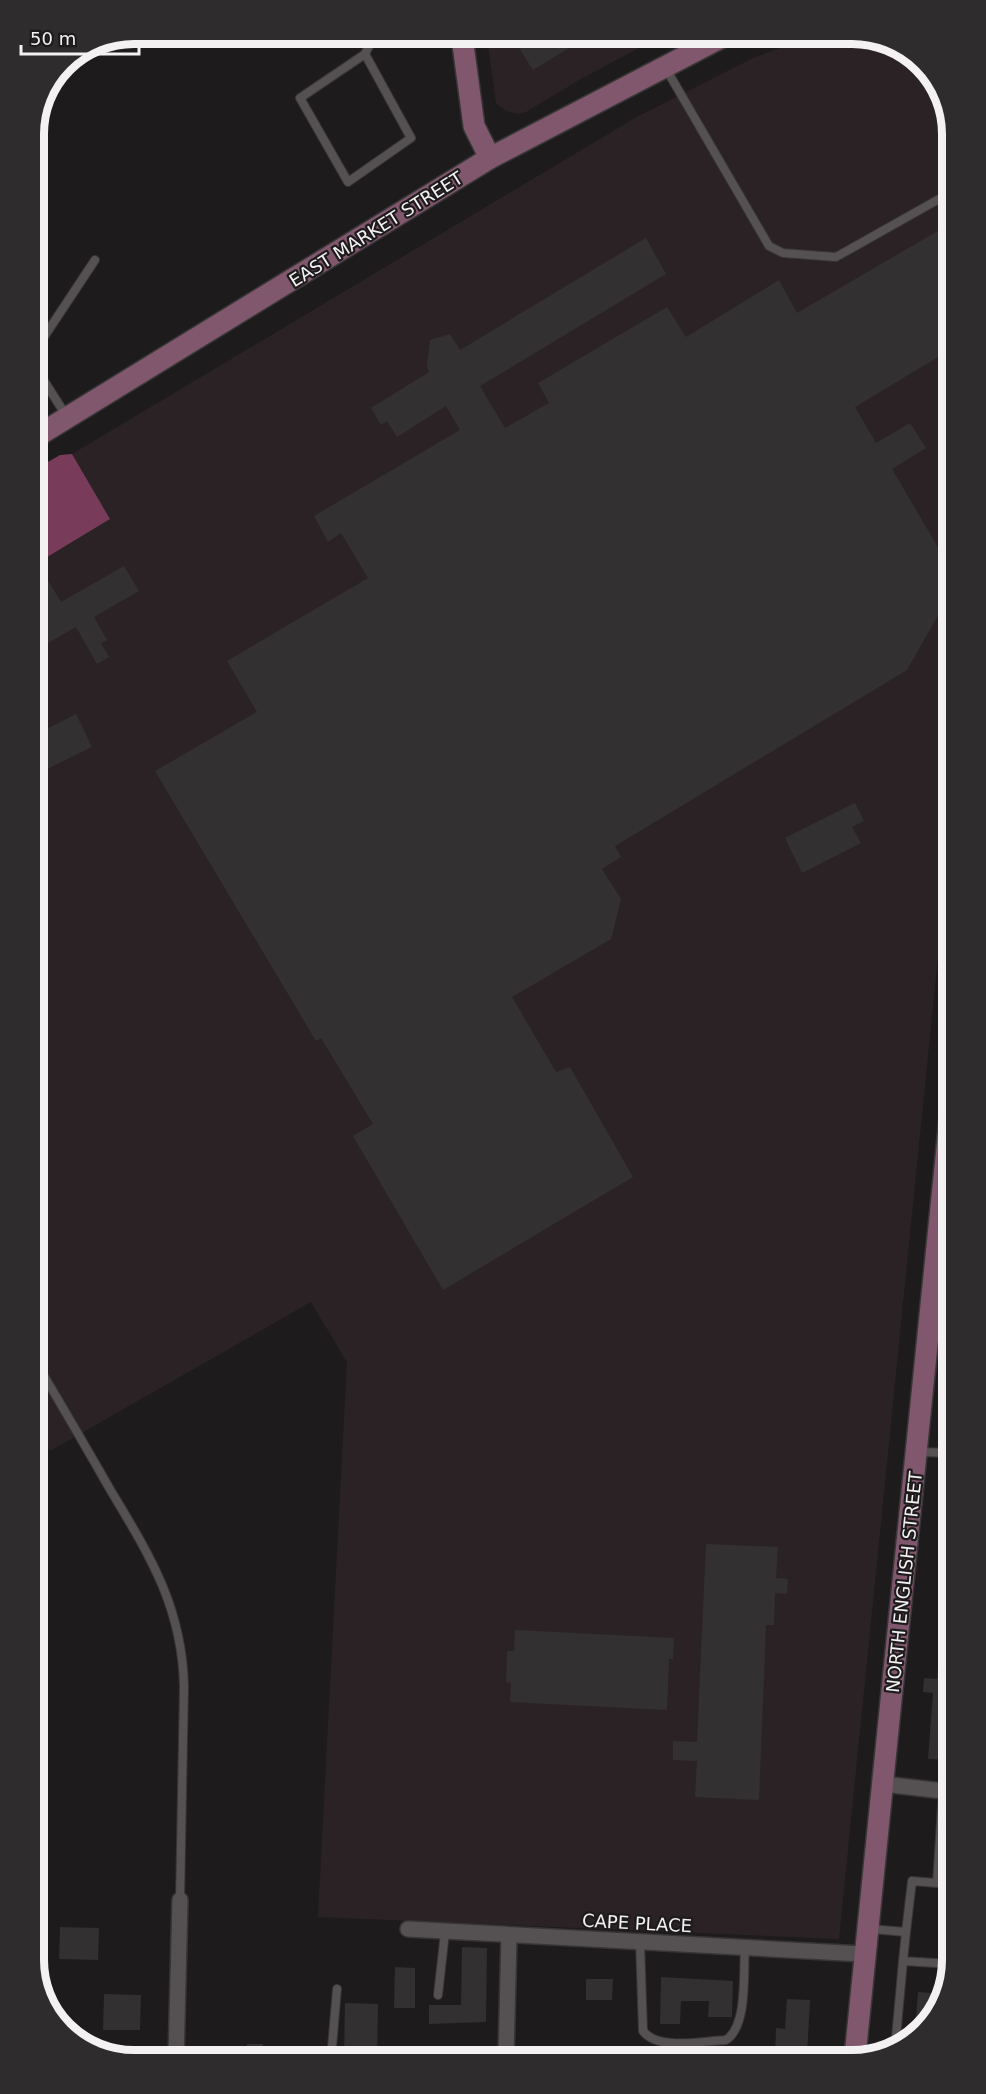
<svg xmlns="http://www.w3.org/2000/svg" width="986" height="2094" viewBox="0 0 986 2094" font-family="'DejaVu Sans',sans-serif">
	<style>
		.built { fill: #2b2226 }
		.forest { fill: #783c5a }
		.building { fill: #333031 }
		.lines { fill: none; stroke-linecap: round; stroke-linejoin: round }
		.lane-casing { stroke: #373536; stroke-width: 10 }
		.street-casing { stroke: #373536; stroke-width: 18 }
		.secondary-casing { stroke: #373536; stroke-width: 24 }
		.lane { stroke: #555153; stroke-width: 8 }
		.street { stroke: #555153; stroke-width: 15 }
		.secondary { stroke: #80576d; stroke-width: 21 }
		.labels { text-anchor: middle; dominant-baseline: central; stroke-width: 4.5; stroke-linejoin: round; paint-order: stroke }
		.street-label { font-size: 18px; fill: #f3f1f2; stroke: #1e1b1d }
		.rim { fill: none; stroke: #f3f1f2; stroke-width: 8 }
	</style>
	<rect width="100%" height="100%" fill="#1e1b1d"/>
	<g class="built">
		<path d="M860,33L914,54L948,101L950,837L839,1939L318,1917L347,1362L311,1302L50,1451L37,1430L34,565L110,519L72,454L635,118L753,58L817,34Z"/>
		<path d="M663,35L581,79L526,112L518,114L506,111L496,103L487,37Z"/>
	</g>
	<path class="forest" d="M72,454L110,519L34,565V470L60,455Z"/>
	<g class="building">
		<path d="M588,36L533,70L512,37Z"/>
		<path d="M948,225V351L855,407L876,443L910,423L926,448L892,469L949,566V596L907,670L615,846L621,857L602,869L621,899L611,939L512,997L556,1072L570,1067L633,1177L443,1290L353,1136L373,1124L321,1038L316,1041L155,771L257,712L227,661L368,578L341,533L328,542L314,516L460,430L446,406L397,437L387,421L381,425L371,408L429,372L427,367L430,340L450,334L460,350L646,238L666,274L480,386L505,428L549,403L538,383L667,307L686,337L779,280L797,313Z"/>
		<path d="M124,566L139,591L94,617L107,640L101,643L109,657L97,664L76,627L41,647L35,636L34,586L47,579L61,602Z"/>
		<path d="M76,714L92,747L35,775V735Z"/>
		<path d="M855,803L864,821L852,827L861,843L802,873L785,838Z"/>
		<path d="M706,1544L778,1547L776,1578L788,1579L787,1594L775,1593L774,1625H766L759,1800L695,1797L697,1761L673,1760V1741L697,1742Z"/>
		<path d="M943,1609H952V1760L928,1759L933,1693L923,1692L924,1678L937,1679Z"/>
		<path d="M515,1630L674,1638L673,1659H669L667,1710L510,1702L511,1683L506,1682L507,1651H514Z"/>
		<path d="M60,1927L99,1928L98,1960L59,1959Z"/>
		<path d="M462,1947L487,1948L486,2022L429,2024V2005H461Z"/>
		<path d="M395,1967L415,1968V2008H394Z"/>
		<path d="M661,1977L733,1981L732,2017H708L709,2001H681L680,2024H660Z"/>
		<path d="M586,1979H613L612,2000H586Z"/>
		<path d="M918,1992L943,1994L936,2017L915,2033Z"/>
		<path d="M104,1994L141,1995L140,2030H103Z"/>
		<path d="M787,1999L810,2000L807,2056H775L776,2028L785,2029Z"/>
		<path d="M345,2003L378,2004L377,2059H344Z"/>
		<rect x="247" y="2044" width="16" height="16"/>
	</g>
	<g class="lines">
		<defs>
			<g id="lane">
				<path d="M365,54L411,138L348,182L300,98L365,54L373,38"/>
				<path d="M665,67L769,246L783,253L836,257L948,194"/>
				<path d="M34,352L95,260"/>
				<path d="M34,365L67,417"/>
				<path d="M935,1296H951"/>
				<path d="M37,1364C62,1406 87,1449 111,1491C150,1556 182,1607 184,1686L180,1900"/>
				<path d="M919,1452L952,1453"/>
				<path d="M943,1790L937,1883L953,1884"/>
				<path d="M871,1929L906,1932L903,1961L952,1964"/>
				<path d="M906,1932L912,1881L937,1883"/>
				<path d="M640,1943L643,2031C658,2051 703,2041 726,2040C748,2026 743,1973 745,1948"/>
				<path d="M438,1995L445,1932"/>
				<path d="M895,2048L903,1961"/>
				<path d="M466,2053L506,2054"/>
				<path d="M113,2056L176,2054"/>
				<path d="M331,2059L337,1989"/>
			</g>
			<g id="street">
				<path d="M883,1784L952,1792"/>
				<path d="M408,1929L863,1954"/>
				<path d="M506,2058L509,1936"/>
				<path d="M176,2060L180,1900"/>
			</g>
			<g id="secondary">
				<path d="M462,37L474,126L490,158"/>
				<path d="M34,438L490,158L726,35"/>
				<path d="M855,2056L951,1108"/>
			</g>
		</defs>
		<use href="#lane" class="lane-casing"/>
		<use href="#street" class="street-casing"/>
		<use href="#secondary" class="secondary-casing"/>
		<use href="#lane" class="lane"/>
		<use href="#street" class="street"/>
		<use href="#secondary" class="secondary"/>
	</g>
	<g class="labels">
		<g class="street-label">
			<text transform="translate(376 229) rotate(-32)">EAST MARKET STREET</text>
			<text transform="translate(904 1582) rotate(-84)">NORTH ENGLISH STREET</text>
			<text transform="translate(637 1923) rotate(3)">CAPE PLACE</text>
		</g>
	</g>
	<path d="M0 0H986V2094H0ZM134 44H852A90 90 0 0 1 942 134V1960A90 90 0 0 1 852 2050H134A90 90 0 0 1 44 1960V134A90 90 0 0 1 134 44Z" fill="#2f2c2e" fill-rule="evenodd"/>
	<path class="rim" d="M134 44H852A90 90 0 0 1 942 134V1960A90 90 0 0 1 852 2050H134A90 90 0 0 1 44 1960V134A90 90 0 0 1 134 44Z"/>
	<path d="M21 45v9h118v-9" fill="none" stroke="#f3f1f2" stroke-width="3"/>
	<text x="30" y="45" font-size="18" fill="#f3f1f2" stroke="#1e1b1d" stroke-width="4.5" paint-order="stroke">50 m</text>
</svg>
